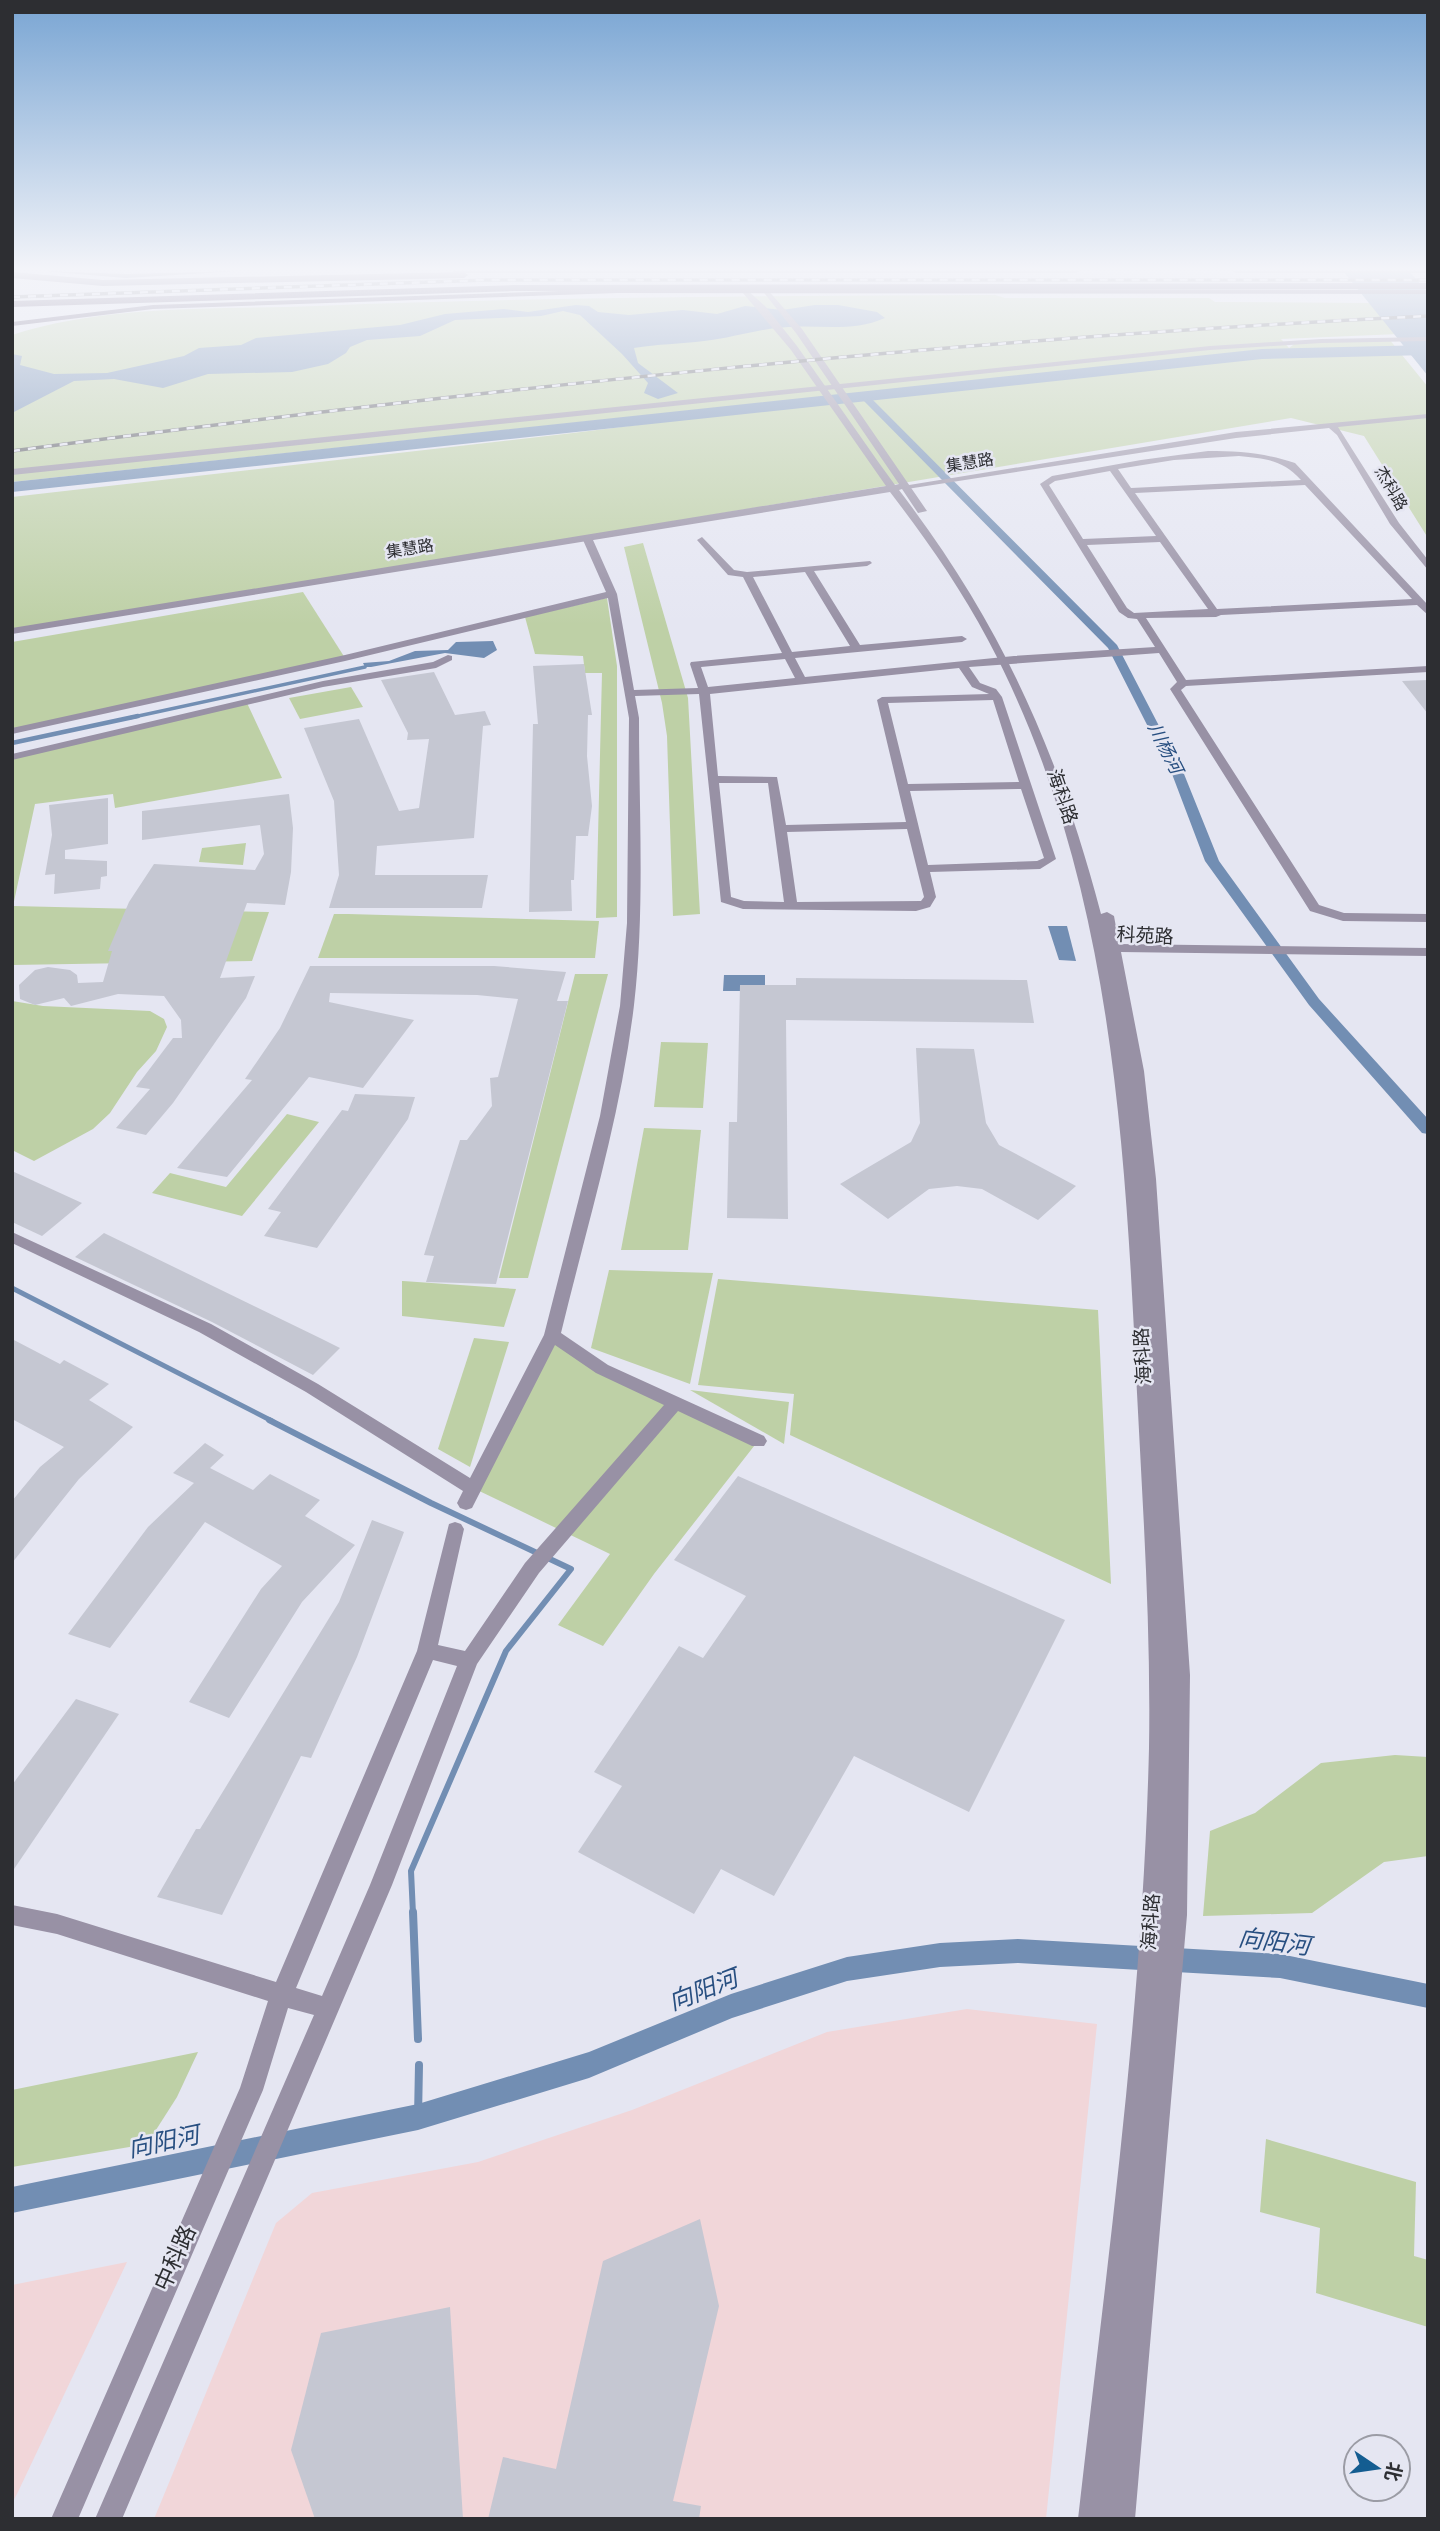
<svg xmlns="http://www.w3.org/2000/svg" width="1440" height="2531" viewBox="0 0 1440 2531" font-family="Overpass,'Noto Sans SC',sans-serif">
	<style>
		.commercial { fill: #f1d6d9 }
		.green { fill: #bed0a6 }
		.water { fill: #728eb3 }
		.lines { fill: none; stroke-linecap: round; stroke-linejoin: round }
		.stream-far4 { stroke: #728eb3; stroke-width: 3.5 }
		.stream-far3 { stroke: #728eb3; stroke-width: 4.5 }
		.stream-far2 { stroke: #728eb3; stroke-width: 5 }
		.stream-far1 { stroke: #728eb3; stroke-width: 6 }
		.stream { stroke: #728eb3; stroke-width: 8 }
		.canal { fill: #728eb3; fill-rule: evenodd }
		.river { fill: #728eb3; fill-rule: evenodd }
		.building { fill: #c5c7d2 }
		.minor { fill: #9891a5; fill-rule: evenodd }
		.tertiary { fill: #9891a5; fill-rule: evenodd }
		.primary { fill: #574b6c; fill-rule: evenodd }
		.trunk { fill: #4c3f62; fill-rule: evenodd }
		.rail-casing { stroke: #5d5e64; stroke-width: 3.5 }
		.rail { stroke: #e5e6f2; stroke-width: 2.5; stroke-dasharray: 8; stroke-linecap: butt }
		.labels { text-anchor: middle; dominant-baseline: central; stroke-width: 5; stroke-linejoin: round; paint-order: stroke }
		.far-street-label { font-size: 16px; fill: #2d2e32; stroke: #e5e6f2 }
		.far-water-label { font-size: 18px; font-style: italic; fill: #284f81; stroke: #e5e6f2 }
		.street-label { font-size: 19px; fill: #2d2e32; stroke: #e5e6f2 }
		.near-street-label { font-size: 23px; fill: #2d2e32; stroke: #e5e6f2 }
		.near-water-label { font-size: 24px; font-style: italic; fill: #284f81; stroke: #e5e6f2 }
	</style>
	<rect width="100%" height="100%" fill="#e5e6f2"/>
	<g class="commercial">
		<path d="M967,2009L1097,2024L1046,2519H154L276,2223L312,2193L478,2162L632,2110L827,2032Z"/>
		<path d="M127,2262L17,2494L12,2503V2285Z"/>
	</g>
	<g class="green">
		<path d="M995,295L1005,298H1209L1215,302L1371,303L1399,334L1281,339L1289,348L1297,342L1389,339L1428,387V538L1364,436L1291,418L12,632V497L573,433L1114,366L12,482V335C108,304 217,310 317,306C543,297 769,296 995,295Z"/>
		<path d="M643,543L688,698L700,914L673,916L667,736L662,703L624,547Z"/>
		<path d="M303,592L345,658L12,731V642Z"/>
		<path d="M607,598L617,666V917L596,918L602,673H585L583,656L535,654L525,617Z"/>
		<path d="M351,687L363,707L300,719L289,698Z"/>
		<path d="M247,703L282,778L115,808L113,794L35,804L13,906L269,912L252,961L12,965V757Z"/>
		<path d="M246,843L243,865L199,862L202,848Z"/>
		<path d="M334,914H348L599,921L595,958H318Z"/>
		<path d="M575,974H608L528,1278H499Z"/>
		<path d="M12,1001L43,1006L150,1011L164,1019L167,1027L156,1051L137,1072L110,1113L93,1129L34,1161L12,1150Z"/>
		<path d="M661,1042L708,1043L703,1108L654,1107Z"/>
		<path d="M287,1114L319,1122L242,1216L152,1193L170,1173L226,1187Z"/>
		<path d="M644,1128L701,1130L688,1250H621Z"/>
		<path d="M609,1270L713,1273L690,1384L591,1348Z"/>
		<path d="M718,1279L1098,1310L1111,1584L790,1435L794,1394L698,1385Z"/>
		<path d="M402,1281H403L516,1289L504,1327L402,1316Z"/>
		<path d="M552,1335L602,1369L758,1441L654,1574L603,1646L558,1625L610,1554L473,1488Z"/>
		<path d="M474,1338L509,1342L470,1467L438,1449Z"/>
		<path d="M690,1390L789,1402L784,1444Z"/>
		<path d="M1395,1755L1428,1757V1856L1384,1862L1312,1913L1203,1916L1210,1831L1255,1813L1321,1763Z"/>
		<path d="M198,2052L177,2097L147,2144L12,2167V2090Z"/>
		<path d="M1266,2139L1416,2182L1414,2256L1428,2260V2327L1316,2293L1320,2228L1260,2212Z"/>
	</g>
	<g class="water">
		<path d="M1343,271H1409L1428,293V376Z"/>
		<path d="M576,305L589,306L598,312L629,315L683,310L717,314L745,306L782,310L815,305H838L877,312L885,318C853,332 822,325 789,327C760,328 733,338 704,341C681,344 657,344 634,348L638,363L678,393L658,399L644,393L648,383L622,354L580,315L563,311L541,316L455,320L420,336L367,340L350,347L346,353L328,364L292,372L208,374L163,388L114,379L74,381L12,413V354L22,356L20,365L54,374L107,373L184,356L199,348L241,345L256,338L400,325L445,314L504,309L528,312Z"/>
		<path d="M493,641L497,650L484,658L445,653L371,667H365L363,663L389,661L415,651L448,650L456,642Z"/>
		<path d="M1048,926H1067L1076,961L1059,960Z"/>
		<path d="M724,975H765V985H741L740,991H723Z"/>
	</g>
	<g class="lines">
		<path class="stream-far4" d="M129,718L365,667"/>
		<path class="stream-far3" d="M12,743L138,716"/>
		<path class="stream-far2" d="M12,1288L272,1421"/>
		<path class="stream-far1" d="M269,1420L431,1503L571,1569L506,1651L411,1871L413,1914"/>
		<g class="stream">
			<path d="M413,1912L418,2039"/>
			<path d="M418,2117L419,2065"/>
		</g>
		<g class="canal">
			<path d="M861,394H867L1117,645L1184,774L1219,861L1319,999L1428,1119V1134L1422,1133L1309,1005L1205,861L1172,774L1108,648L861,398Z"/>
			<path d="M1018,1939L1280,1954L1428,1984V2008L1280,1978L1018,1963L940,1967L847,1981L732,2018L589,2078L418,2130L12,2213V2187L418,2104L589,2052L731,1994L847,1957L940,1943Z"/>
		</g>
		<path class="river" d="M1428,345V355L1262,359L12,492V482L1262,349Z"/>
	</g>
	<g class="building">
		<path d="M584,664L592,715H588L587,756L592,806L588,836H576L574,880H571L572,911L529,912L533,724H538L533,666Z"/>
		<path d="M434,672L455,715L485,711L491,725L483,726L474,838L377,846L375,875H488L482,908H329L339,875L334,801L304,728L359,719L399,811L419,808L429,739L407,740L408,733L381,680Z"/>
		<path d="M1428,680V714L1402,681Z"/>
		<path d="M289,794L293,828L291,872L285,905L247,903L220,978L255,976L246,998L173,1103L146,1135L116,1128L150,1089L136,1087L173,1038H182L181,1020L164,996L118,994L71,1006L64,998L35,1005L20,999L19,985L35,970L48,967L70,970L77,975L78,983L103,982L112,951H108L129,902L154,864L255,870L264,854L260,825L142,840V811Z"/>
		<path d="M108,798V844L65,850V859L107,861V876L101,877L100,889L54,894L55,874L45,875L52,835L49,805Z"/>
		<path d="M310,966H494L566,972L557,1001H568L496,1284L426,1282L434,1256L424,1255L460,1140H467L492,1106L490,1078L498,1077L518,999L477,995L330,993L329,1002L414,1020L363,1088L309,1077L227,1177L177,1168L252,1080L245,1079L280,1028Z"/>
		<path d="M796,978L1027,980L1034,1023L786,1020L788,1219L727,1218L729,1122H737L740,985H796Z"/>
		<path d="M916,1048L974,1049L986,1123L999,1145L1076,1186L1038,1220L982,1189L957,1186L929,1189L888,1219L840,1184L911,1142L920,1123Z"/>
		<path d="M355,1094L415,1097L408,1119L317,1248L264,1236L281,1212L268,1209L342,1110L348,1111Z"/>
		<path d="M12,1171L82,1203L42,1236L12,1222Z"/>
		<path d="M104,1233L322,1339L340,1348L313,1375L212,1322L75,1257Z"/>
		<path d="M12,1339L60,1364L64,1360L109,1384L89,1400L133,1427L79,1479L12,1563V1501L40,1467L64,1447L12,1419Z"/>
		<path d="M205,1443L224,1455L210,1468L253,1490L270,1474L320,1500L305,1516L355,1545L302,1602L229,1718L189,1702L261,1589L282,1566L205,1522L110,1648L68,1634L148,1527L194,1483L173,1473Z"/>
		<path d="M738,1476L1065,1620L969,1812L854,1756L774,1896L721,1869L694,1914L578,1852L622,1786L594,1772L679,1646L703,1658L746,1596L674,1560Z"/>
		<path d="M372,1520L404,1532L357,1657L311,1758L301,1756L222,1915L157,1897L196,1829H200L339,1602Z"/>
		<path d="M76,1699L119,1714L12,1872V1785Z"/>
		<path d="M700,2219L719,2306L673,2501L701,2506L699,2519H488L503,2457L556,2469L603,2261Z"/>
		<path d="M450,2307L463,2519H315L291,2450L321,2333Z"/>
	</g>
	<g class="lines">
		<g class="minor">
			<path d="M1428,337V341L1321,343L1210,350L12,475V469L1210,346L1321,339Z"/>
			<path d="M1428,414V418L1338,427L1399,523L1428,560V570L1390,524L1337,435L1329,428L1236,438L907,489L903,486L1236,432Z"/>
			<path d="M1208,451C1239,451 1265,453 1295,463L1428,605V615L1417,605L1221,615L1216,617L1146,618L1186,680L1428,666V672L1186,686L1181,690L1319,905L1344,913L1428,914V922L1343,921L1310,911L1170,689L1177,682L1159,653L969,667L980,683L996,689L1002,697L1056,859L1040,869L930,872L936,897L930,907L916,911L743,909L721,902L699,694L635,696L639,718C639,813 645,911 634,1005C621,1116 587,1225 561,1333L608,1365L764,1436L767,1441L764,1446H752L678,1411L539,1573L477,1664L392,1885L122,2519H95L314,2015L288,2008L263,2090L78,2519H51L240,2088L268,2001L57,1934L12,1925V1905L57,1914L276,1982L417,1651L449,1524L455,1522L461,1524L464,1529L438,1645L465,1651L525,1563L664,1405L596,1373L555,1345L472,1508L466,1510L460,1508L457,1503L463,1491L306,1392L199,1332L12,1243V1232L211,1324L318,1384L470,1478L544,1335L600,1116L620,1006L627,923L629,718L608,598L345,661L12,734V728L345,655L606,592L583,540L588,537L593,540L617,594L634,690L698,688L690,664L691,662L782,653L743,577L728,575L697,540L702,537L734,570L747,572L870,561L872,563L867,566L814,571L860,645L962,636L967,639L962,642L795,658L805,677L1014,656L1155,647L1137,619L1128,618L1119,612L1040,484L1052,476L1141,460ZM1239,456C1266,459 1282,459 1301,480L1131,488L1118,469L1174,460ZM1110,471L1156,536L1083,539L1049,485L1055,481ZM1305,485L1412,599L1217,609L1135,493ZM1160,542L1208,609L1134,613L1127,608L1087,545ZM805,572L850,646L792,652L753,577ZM785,659L795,678L708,687L701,667ZM959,668L972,687L989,694L882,697L877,700L906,822L786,825L777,777L718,776L710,694ZM993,700L1019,782L908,784L888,703ZM719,783H768L784,902L744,901L731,897ZM1021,789L1044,858L1037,861L928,865L910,791ZM907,829L924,897L921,901L797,902L787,832ZM433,1660L457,1666L370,1885L322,1996L296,1988Z"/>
			<path d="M448,655L452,656V660L436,668L323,687L12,760V754L323,681L433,662Z"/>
		</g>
		<path class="tertiary" d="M746,289L766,307L797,346L879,463L895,485L899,484L796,333L761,289H767L802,329L927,511L918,513L902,489L899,490C1002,625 1058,751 1101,914L1107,912L1114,916L1119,944L1428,948V956L1121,952L1144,1071L1156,1179L1190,1675L1187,1915L1135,2519H1078C1107,2263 1143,2006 1149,1748C1151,1629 1143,1511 1137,1393C1125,1136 1111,872 988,640C960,587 926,539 890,492L12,634V628L886,486L791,350L743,293Z"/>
		<g class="primary">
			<path d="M43,271L126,274L239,271L126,278Z"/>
			<path d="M452,271H1080L1076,273H456Z"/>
			<path d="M1232,271H1428V273H1236Z"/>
			<path d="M618,289L1428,290V294L618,293L153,309L12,326V322L153,305Z"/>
		</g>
		<g class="trunk">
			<path d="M12,272L103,280L464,272L468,275L464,278L103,286L12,278Z"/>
			<path d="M1428,283V289L514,291L12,307V301L514,285Z"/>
		</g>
		<defs>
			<g id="rail">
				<path d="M12,297L486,280H1428"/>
				<path d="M12,451C483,389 954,339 1428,316"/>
			</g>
		</defs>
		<use href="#rail" class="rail-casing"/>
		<use href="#rail" class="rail"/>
	</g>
	<linearGradient id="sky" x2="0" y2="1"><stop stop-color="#79a5d3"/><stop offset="0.43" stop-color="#f3f4f9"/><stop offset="1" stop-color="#f3f4f9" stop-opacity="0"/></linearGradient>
	<rect width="1440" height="625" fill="url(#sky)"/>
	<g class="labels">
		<g class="far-street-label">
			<text transform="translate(970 464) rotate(-9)">集慧路</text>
			<text transform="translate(1390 489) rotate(60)">杰科路</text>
			<text transform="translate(410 550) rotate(-9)">集慧路</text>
		</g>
		<g class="far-water-label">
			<text transform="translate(1164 749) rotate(63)">川杨河</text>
		</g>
		<g class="street-label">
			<text transform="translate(1061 797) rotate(71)">海科路</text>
			<text transform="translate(1145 937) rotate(3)">科苑路</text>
			<text transform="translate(1144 1356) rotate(-93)">海科路</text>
			<text transform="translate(1152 1922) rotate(-86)">海科路</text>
		</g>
		<g class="near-street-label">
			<text transform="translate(177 2259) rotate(-66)">中科路</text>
		</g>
		<g class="near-water-label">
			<text transform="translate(1274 1944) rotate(7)">向阳河</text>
			<text transform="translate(704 1992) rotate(-21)">向阳河</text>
			<text transform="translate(164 2144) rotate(-12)">向阳河</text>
		</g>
	</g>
	<rect width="1440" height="2531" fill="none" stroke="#2d2e32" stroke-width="28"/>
	<g transform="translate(1377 2468) rotate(103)"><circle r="33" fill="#e5e6f2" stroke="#9b9ca5" stroke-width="2"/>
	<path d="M0-5L12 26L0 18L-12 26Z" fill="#145d91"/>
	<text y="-10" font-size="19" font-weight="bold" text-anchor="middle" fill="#2d2e32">北</text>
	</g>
</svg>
